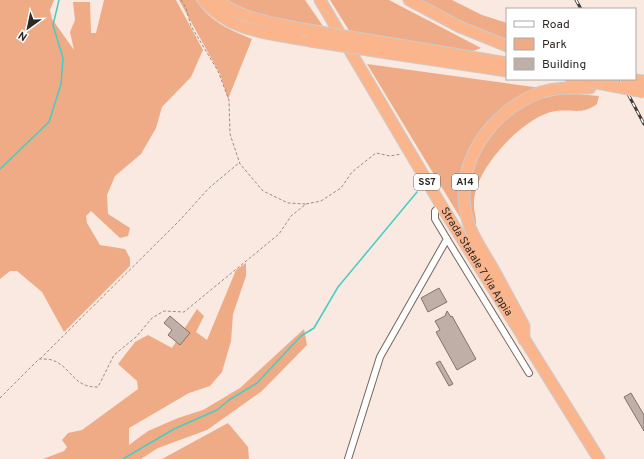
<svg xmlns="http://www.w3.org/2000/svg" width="644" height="459" viewBox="0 0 644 459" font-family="Overpass,sans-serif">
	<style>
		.green { fill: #efab85 }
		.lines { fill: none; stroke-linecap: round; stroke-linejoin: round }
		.stream { stroke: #47ccc4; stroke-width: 1.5 }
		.building { fill: #bfafa7; stroke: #82736c }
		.street-casing { stroke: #75675f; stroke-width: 8 }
		.highway-casing { stroke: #cdcbcb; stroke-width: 13 }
		.path { stroke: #998e88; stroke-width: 1; stroke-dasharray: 3 2; stroke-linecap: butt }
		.street { stroke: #fff; stroke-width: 6 }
		.highway { stroke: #fbb58c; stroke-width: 11 }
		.rail-casing { stroke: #433c38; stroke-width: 3 }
		.rail { stroke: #fff; stroke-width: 1.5; stroke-dasharray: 4.5; stroke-linecap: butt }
		.highway-bridge-casing { stroke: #cdcbcb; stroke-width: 13; stroke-linecap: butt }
		.highway-bridge { stroke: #fbb58c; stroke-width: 11 }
		.labels { text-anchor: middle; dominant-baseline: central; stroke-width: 3.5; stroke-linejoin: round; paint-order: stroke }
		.shield { fill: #fff; stroke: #6d6866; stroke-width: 1 }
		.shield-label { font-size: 10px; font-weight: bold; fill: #2e2825 }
		.street-label { font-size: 11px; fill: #2e2825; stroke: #fff }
	</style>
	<rect width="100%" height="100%" fill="#f9e9e0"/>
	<g class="green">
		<path d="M0,0H54L50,10L52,19L74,50L70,32L75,20L73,2H90L91,33H96L104,0H176L203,50L191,77L162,107L156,128L141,154L115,176L107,195L108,214L130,228L128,236L120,238L91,211L86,216L87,223L100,245L125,249L130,258V266L64,332L42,292L17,271H10L0,279Z"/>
		<path d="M179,0H196C209,21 230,30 252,39L228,99L220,74Z"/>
		<path d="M220,0H305L323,26L256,16Z"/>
		<path d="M330,0H389L481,48L471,52L350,32Z"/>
		<path d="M413,0H452L482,15L507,23V45Z"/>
		<path d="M367,64L548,89L507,110L473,148L464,224Z"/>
		<path d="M565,93L599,96L597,104C582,115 574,109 556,111C528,114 487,158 478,184C476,189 474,197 474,202C473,214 480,223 473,234L464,199L471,162L500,120L530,101Z"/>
		<path d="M246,263V276L233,314L231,341L222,372L210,386L189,393L129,428V445L148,431L178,418L203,410L240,388L304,329L307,345L262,391L207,430L158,448L141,459H43L64,451L67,447L62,440L68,433L82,430L138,389L137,381L118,364L135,342L148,335L172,348L197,309L204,316L196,332L207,340L236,270Z"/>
		<path d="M228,423L248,447L249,459H162Z"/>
	</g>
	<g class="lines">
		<g class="stream">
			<path d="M0,169L49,122L61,84L63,58L53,25L59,0"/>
			<path d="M123,459L174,429L217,410L229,400L257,383L301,336L314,328L338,287L417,192"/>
		</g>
	</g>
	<g class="building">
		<path d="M439,288L447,302L428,312L421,298Z"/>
		<path d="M447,311L451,317L452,316L476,359L457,370L436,332L440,330L435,321L445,316Z"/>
		<path d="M170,316L190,333L180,345L168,335L172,330L164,323Z"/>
		<path d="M440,361L453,384L449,386L436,363Z"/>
		<path d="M631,393L644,415V431L624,397Z"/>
	</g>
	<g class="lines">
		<defs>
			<g id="street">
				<path d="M447,239L529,373"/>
				<path d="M348,459L380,357L447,239L435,219V211L441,205"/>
			</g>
			<g id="highway">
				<path d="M203,0C231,33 270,33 310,41"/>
				<path d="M217,0C241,19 273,23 302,29"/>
				<path id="s1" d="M320,0L441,205L599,459"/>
				<path d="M409,0L460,27L507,46"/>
				<path d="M399,45L507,63"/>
				<path d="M394,54L507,71"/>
				<path d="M571,79L587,81"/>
				<path d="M524,340V326C514,307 503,287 492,267C484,253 473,238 468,222C452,165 489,112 541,92C557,87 573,88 590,88"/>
			</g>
		</defs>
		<use href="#street" class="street-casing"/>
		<use href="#highway" class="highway-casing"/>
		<g class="path">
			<path d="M181,0L186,8L191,26L218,71L229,100L230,134L240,164L263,191L288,203L306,204"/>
			<path d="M40,359L180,220L209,188L240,162"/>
			<path d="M0,398L39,359C43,359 49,359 52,360C72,367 73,388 98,387L114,355L136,337L152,318L164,311L184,312L279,234L291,216L306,204L321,201L341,188L352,172L376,153L390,156L401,154"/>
		</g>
		<use href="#street" class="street"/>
		<use href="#highway" class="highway"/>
		<defs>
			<g id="rail">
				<path d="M576,0L581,9"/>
				<path d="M620,79L644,124"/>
			</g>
		</defs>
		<use href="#rail" class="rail-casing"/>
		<use href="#rail" class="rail"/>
		<defs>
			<g id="highway-bridge">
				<path d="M302,29L399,45"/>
				<path d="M310,41L394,54"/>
				<path d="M627,79L644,81"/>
				<path d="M587,81L644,92"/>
			</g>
		</defs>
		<use href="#highway-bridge" class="highway-bridge-casing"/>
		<use href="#highway-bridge" class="highway-bridge"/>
	</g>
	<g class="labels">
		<g class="shield">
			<rect x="414" y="174" width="26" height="16" rx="3"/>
			<rect x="452" y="174" width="26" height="16" rx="3"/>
		</g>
		<g class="shield-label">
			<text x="427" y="182">SS7</text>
			<text x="465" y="182">A14</text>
		</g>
		<g class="street-label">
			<text stroke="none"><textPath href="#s1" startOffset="305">Strada Statale 7 Via Appia</textPath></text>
		</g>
	</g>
	<rect x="506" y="8" width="130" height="72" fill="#ffffff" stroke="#aba9a8"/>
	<rect x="514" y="21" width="20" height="6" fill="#ffffff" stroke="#aba9a8"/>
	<text x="542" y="28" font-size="12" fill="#2e2825">Road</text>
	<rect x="514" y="38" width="20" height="12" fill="#efab85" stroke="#aba9a8"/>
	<text x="542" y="48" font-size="12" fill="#2e2825">Park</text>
	<rect x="514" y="58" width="20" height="12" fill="#bfafa7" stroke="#aba9a8"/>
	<text x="542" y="68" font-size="12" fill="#2e2825">Building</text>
	<g transform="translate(28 28) rotate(213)" stroke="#ffffff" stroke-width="3" paint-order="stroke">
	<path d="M0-3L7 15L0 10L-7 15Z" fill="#2e2825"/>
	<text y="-6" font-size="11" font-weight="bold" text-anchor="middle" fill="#2e2825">N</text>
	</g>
</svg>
